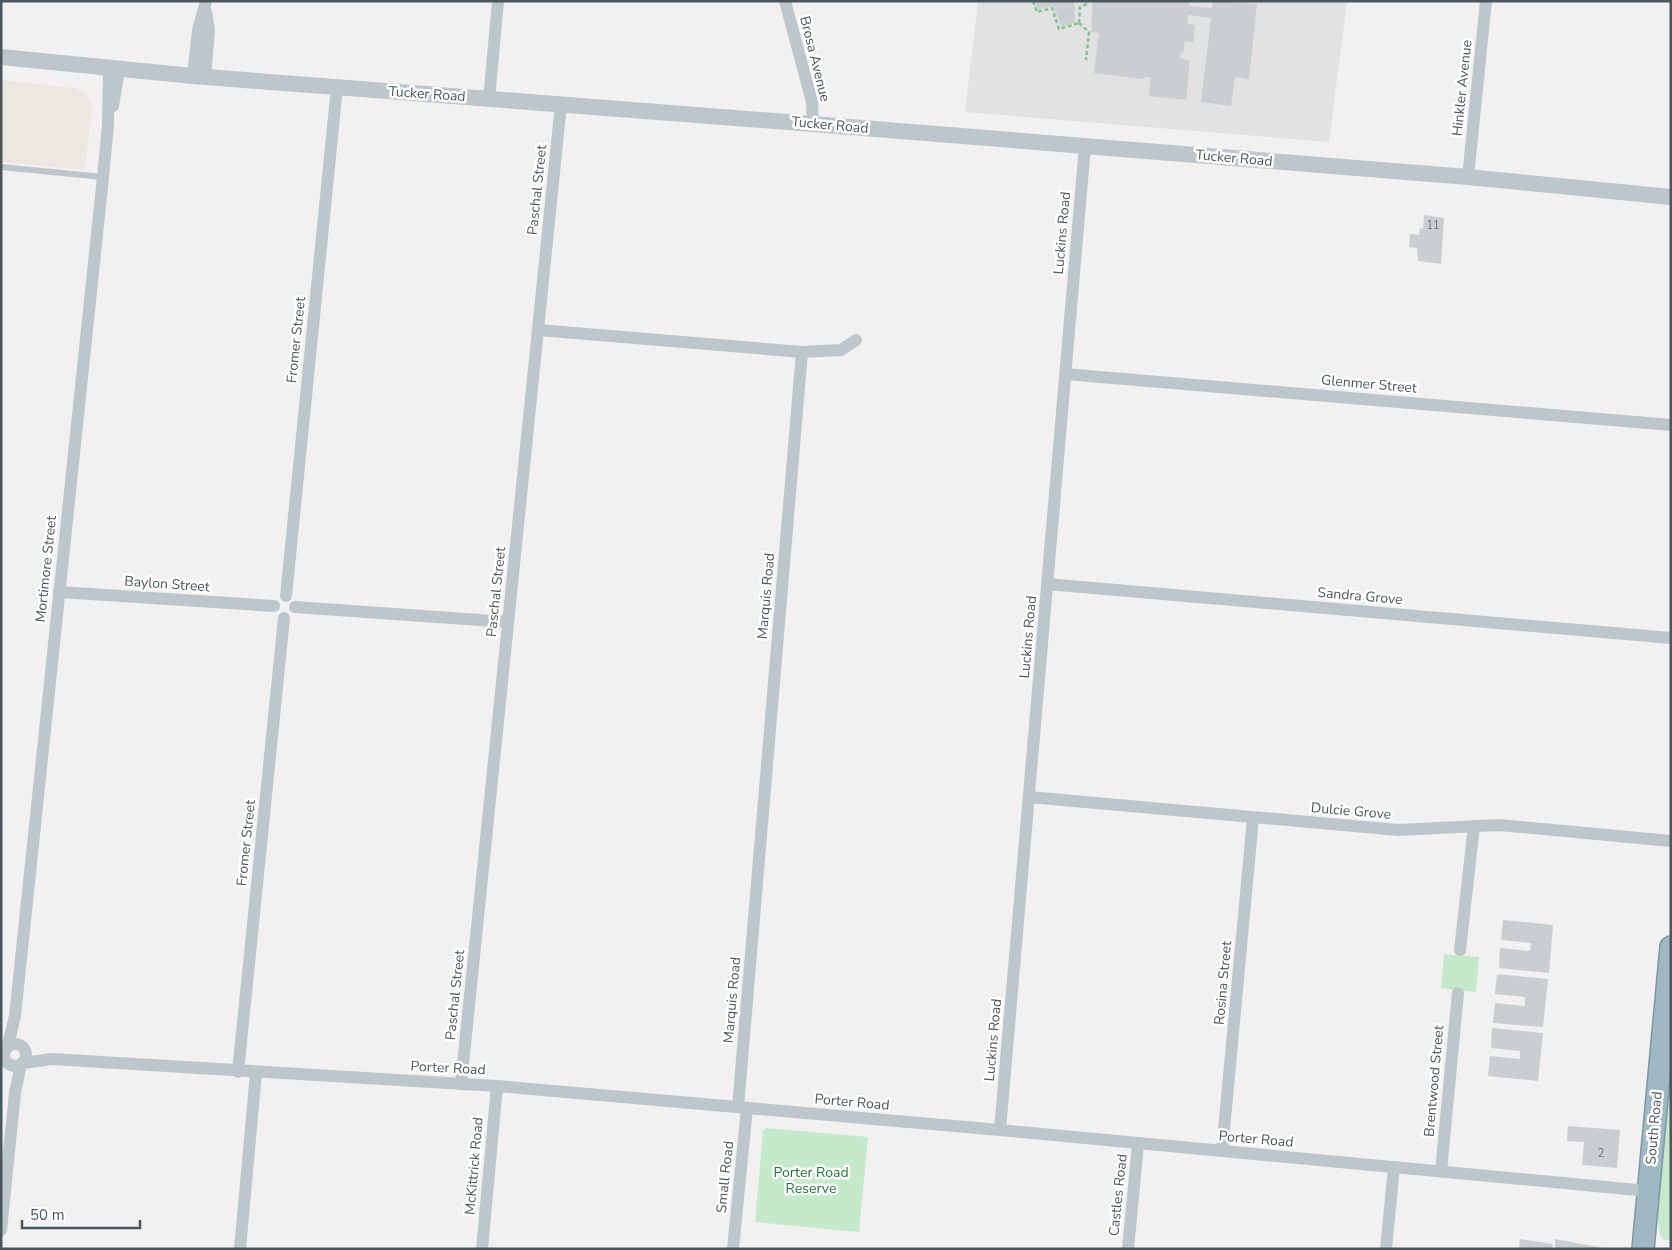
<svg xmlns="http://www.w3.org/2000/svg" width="1672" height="1250" viewBox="0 0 1672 1250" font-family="'Nunito Sans',sans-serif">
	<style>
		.commercial { fill: #ece7e0 }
		.education { fill: #e3e1e2 }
		.green { fill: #c4eacb }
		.building { fill: #caced1 }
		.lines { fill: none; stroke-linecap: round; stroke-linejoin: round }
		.trunk-casing { stroke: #7997a5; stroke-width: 24 }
		.path { stroke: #80c594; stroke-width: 2.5; stroke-dasharray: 4 2.5; stroke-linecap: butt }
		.service { stroke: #bdc7cb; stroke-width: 6 }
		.minor { stroke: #bdc7cb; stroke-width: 12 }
		.tertiary { stroke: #bdc7cb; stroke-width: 16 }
		.trunk { stroke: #a0b8c2; stroke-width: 21 }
		.labels { text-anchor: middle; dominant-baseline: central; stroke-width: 5; stroke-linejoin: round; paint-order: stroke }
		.number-label { font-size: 11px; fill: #6a7578 }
		.street-label { font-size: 14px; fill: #4a575b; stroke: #fff }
		.park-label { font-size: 14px; fill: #22753a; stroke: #fff }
	</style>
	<rect width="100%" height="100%" fill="#f2f0f1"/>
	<path class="commercial" d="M1,80L74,88L87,95L92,107L85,170L1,162Z"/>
	<path class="education" d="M978,1H1347L1329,142L965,112Z"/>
	<g class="green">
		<path d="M1444,954L1479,957L1476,992L1441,988Z"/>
		<path d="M1671,1078V1240H1664L1660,1235L1657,1217Z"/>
		<path d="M766,1128L868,1137L859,1232L755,1222L763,1131Z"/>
	</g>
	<g class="building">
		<path d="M1035,1H1074L1075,22L1062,27L1053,6L1037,10Z"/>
		<path d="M1093,1H1189V6L1212,8L1213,1L1257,4L1249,79L1235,77L1231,106L1201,102L1211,18L1188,15L1187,24L1195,25L1193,42L1185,41L1183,53H1181L1180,59L1190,60L1186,100L1149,96L1151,77H1145L1144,79L1094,73L1099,33L1091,32Z"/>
		<path d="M1424,215L1444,218L1441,264L1418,261L1417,248L1409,247L1410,234L1419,235L1420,228L1423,229Z"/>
		<path d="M1503,920L1553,925L1549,973L1499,968L1500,948L1530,951L1531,943L1501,940Z"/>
		<path d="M1497,974L1548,979L1543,1027L1493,1023L1495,1003L1525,1006V997L1495,994Z"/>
		<path d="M1492,1028L1543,1033L1538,1081L1488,1076L1490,1056L1520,1059V1051L1491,1048Z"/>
		<path d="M1568,1126L1620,1130L1617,1168L1582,1165L1584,1142L1567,1141Z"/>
		<path d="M1520,1239L1553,1244L1552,1249H1519Z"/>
		<path d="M1555,1239L1603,1248V1249H1555Z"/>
	</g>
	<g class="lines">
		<defs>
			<path id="trunk" d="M1643,1249L1671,947"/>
		</defs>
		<use href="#trunk" class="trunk-casing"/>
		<g class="path">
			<path d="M1033,1L1037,12L1052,8L1059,29L1079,23"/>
			<path d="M1079,23L1089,32L1086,60"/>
			<path d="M1079,23L1080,7L1087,4L1088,1"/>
		</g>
		<path class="service" d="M1,167L103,177"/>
		<g class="minor">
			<path d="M785,1L812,102L813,124"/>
			<path d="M193,76L198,30L206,1"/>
			<path d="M205,77L209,30L206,12"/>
			<path d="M489,99L498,1"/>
			<path d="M113,106L119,69"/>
			<path d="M1468,177L1486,1"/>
			<path d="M538,330L802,352L738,1107"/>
			<path d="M802,352L841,350L856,340"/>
			<path d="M1065,374L1671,425"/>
			<path d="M1047,584L1671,638"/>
			<path d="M59,592L274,606"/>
			<path d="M286,596L337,87"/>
			<path d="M295,607L508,622"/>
			<path d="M1029,797L1398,830L1499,825L1671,841"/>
			<path d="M1460,950L1474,826"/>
			<circle cx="15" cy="1055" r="11"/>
			<path d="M8,1045L15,1016L103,177L108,125L109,68"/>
			<path d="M23,1063L52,1059L497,1086L1000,1130L1648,1191"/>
			<path d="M238,1072L284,618"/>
			<path d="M461,1084L561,104"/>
			<path d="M1000,1130L1085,146"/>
			<path d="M1222,1151L1253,818"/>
			<path d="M1441,1171L1458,993"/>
			<path d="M1,1230L15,1093L21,1064"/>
			<path d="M240,1249L256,1073"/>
			<path d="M482,1249L497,1086"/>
			<path d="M733,1249L747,1108"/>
			<path d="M1128,1249L1138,1144"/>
			<path d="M1386,1249L1394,1167"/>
		</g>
		<path class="tertiary" d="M1,57L193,76L813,124L1468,177L1671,197"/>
		<use href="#trunk" class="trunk"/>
	</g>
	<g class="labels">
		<g class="number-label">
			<text x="1433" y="225">11</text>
			<text x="1601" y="1153">2</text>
		</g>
		<g class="street-label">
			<text transform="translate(815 59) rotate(76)">Brosa Avenue</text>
			<text transform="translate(1462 88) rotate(-84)">Hinkler Avenue</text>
			<text transform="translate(427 94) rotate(4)">Tucker Road</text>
			<text transform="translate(830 125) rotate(5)">Tucker Road</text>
			<text transform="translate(1234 158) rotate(5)">Tucker Road</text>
			<text transform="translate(537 190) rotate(-84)">Paschal Street</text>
			<text transform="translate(1062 233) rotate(-85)">Luckins Road</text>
			<text transform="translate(296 340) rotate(-84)">Fromer Street</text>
			<text transform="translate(1369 384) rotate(5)">Glenmer Street</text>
			<text transform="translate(46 569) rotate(-84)">Mortimore Street</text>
			<text transform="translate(167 584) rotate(4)">Baylon Street</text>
			<text transform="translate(496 592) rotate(-84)">Paschal Street</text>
			<text transform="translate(766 596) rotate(-85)">Marquis Road</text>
			<text transform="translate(1360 596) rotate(5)">Sandra Grove</text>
			<text transform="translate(1028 637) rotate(-85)">Luckins Road</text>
			<text transform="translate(1351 811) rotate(5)">Dulcie Grove</text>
			<text transform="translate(246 843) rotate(-84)">Fromer Street</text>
			<text transform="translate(1223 983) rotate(-85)">Rosina Street</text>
			<text transform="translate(455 995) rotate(-84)">Paschal Street</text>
			<text transform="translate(732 1000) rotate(-85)">Marquis Road</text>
			<text transform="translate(993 1040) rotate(-85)">Luckins Road</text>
			<text transform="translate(448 1068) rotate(3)">Porter Road</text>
			<text transform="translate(1434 1081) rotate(-85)">Brentwood Street</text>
			<text transform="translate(852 1102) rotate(5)">Porter Road</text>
			<text transform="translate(1654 1128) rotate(-85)">South Road</text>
			<text transform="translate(1256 1139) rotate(5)">Porter Road</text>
			<text transform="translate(474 1166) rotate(-85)">McKittrick Road</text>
			<text transform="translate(725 1177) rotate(-84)">Small Road</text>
			<text transform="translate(1118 1195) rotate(-84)">Castles Road</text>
		</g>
		<g class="park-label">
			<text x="811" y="1172">Porter Road<tspan x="811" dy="16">Reserve</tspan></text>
		</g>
	</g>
	<rect width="1672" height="1250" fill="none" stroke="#4a575b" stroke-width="5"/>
	<path d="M22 1220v8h118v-8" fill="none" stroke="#4a575b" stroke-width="2.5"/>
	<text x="30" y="1220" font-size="15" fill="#4a575b" stroke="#ffffff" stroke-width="4" paint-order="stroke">50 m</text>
</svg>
